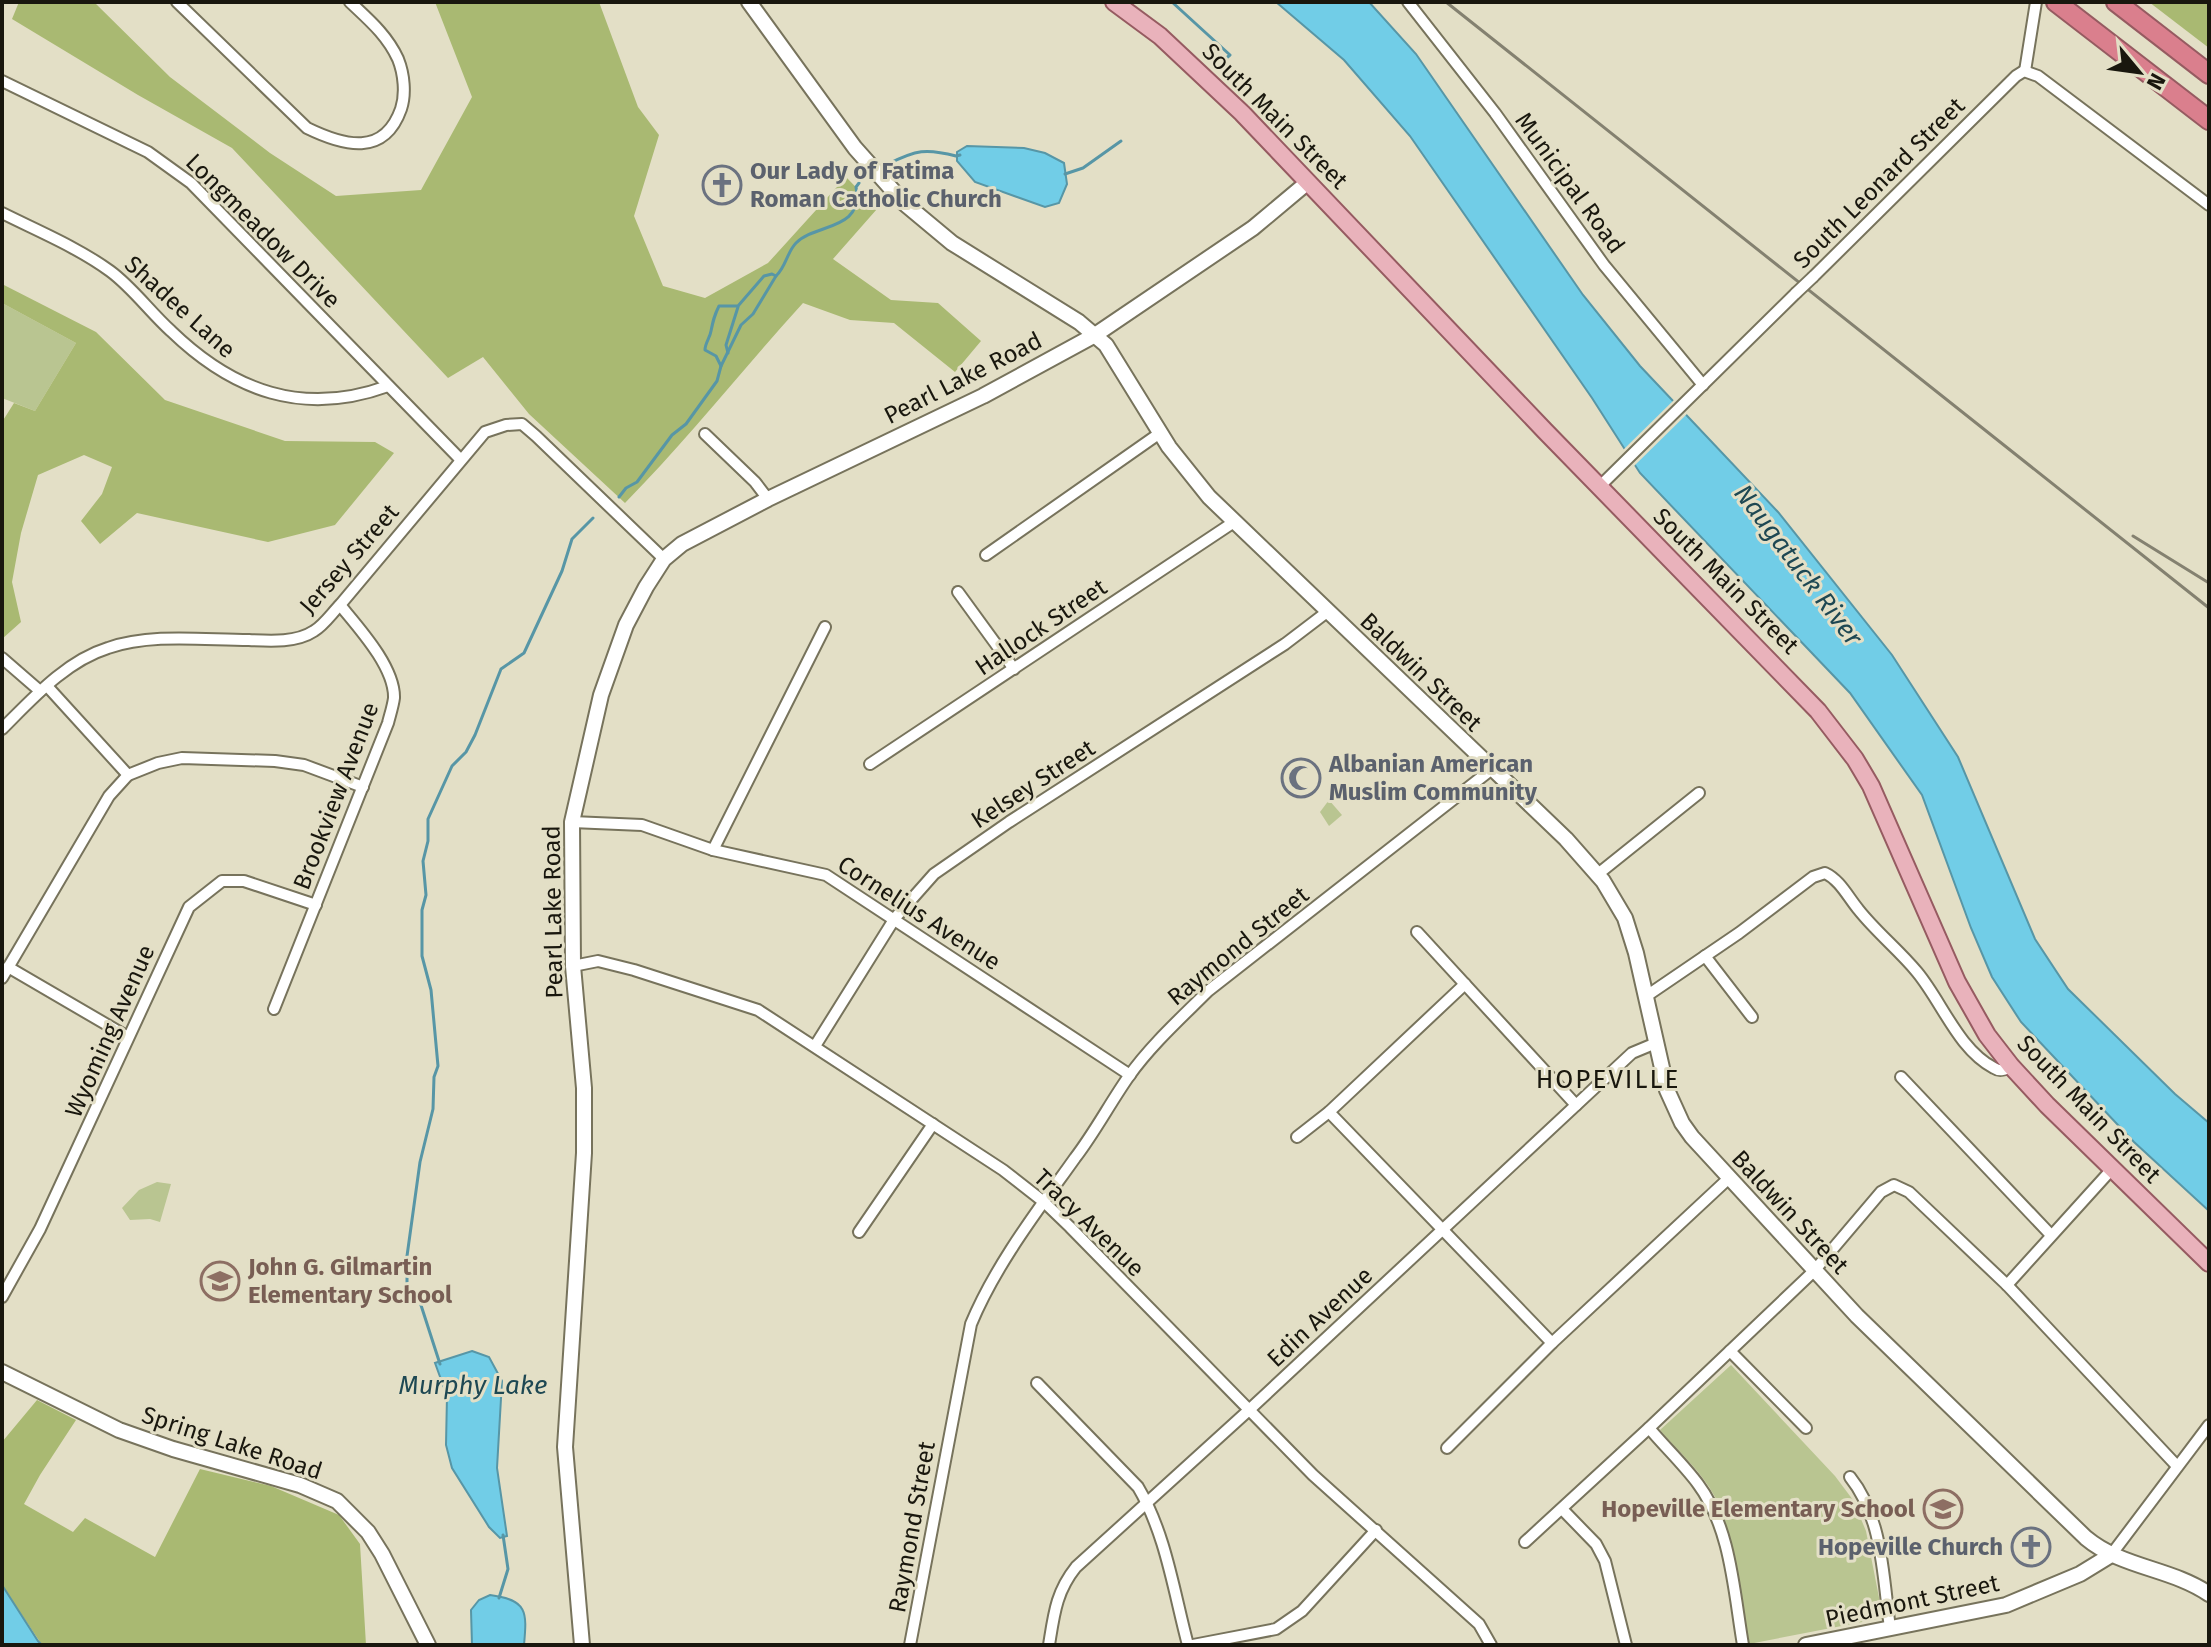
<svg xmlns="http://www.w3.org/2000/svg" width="2211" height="1647" viewBox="0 0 2211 1647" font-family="'Fira Sans',sans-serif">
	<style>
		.green { fill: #b9c591 }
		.forest { fill: #a9b972 }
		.water { fill: #71cde7; stroke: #5796a6; stroke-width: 2 }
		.pier { fill: #e3dfc6 }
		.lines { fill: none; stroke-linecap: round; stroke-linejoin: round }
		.stream { stroke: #5796a6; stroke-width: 3 }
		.street-casing { stroke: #77735c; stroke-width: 14 }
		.secondary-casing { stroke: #77735c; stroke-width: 18 }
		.primary-casing { stroke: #965b61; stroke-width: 20 }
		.highway-casing { stroke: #965b61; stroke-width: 22 }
		.street { stroke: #fff; stroke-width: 10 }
		.secondary { stroke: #fff; stroke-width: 14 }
		.primary { stroke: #e9b2bb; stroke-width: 16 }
		.highway { stroke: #da7f8d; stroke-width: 18 }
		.rail { stroke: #848170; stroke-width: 3 }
		.street-bridge-casing { stroke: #77735c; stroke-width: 14; stroke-linecap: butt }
		.street-bridge { stroke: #fff; stroke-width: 10 }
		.labels { text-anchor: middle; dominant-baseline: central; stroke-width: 6; stroke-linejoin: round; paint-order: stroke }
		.street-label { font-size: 24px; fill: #19170e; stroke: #e3dfc6 }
		.worship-label { font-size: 24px; font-weight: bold; fill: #5b616d; stroke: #e3dfc6; text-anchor: start }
		.education-label { font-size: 24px; font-weight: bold; fill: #785e54; stroke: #e3dfc6; text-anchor: start }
		.water-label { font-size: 26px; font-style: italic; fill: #1e4853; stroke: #e3dfc6 }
		.neighbourhood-label { font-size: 26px; letter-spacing: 2px; fill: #19170e; stroke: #e3dfc6 }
	</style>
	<rect width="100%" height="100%" fill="#e3dfc6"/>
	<g class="green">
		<path d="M2,303L76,343L35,411L2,398Z"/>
		<path d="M1329,800L1342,815L1329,826L1320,812Z"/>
		<path d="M157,1182L171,1184L160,1222L150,1219L130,1220L122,1208L139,1190Z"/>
		<path d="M1731,1365L1835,1476L1853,1500L1866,1531L1883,1618L1749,1644C1742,1603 1734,1532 1715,1497C1702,1472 1678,1451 1660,1430Z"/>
	</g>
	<g class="forest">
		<path d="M19,2H94L170,77L270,153L336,196L421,190L472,97L435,2H599L638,107L659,135L634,216L663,286L705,298L768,263L846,177L877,209L833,259L891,300L938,303L981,341L955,372L894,323L850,320L803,303C743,369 688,439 625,503L529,414L483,357L448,378L232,148L138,95L12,19Z"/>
		<path d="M2149,2H2209V48Z"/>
		<path d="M2,284L96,332L165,400L285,441L375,442L394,453L335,525L268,542L137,513L100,544L81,521L102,494L112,467L84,455L38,475L21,533L12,582L21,622L2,639V422L14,403L35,411L76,343L2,303Z"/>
		<path d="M37,1400L76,1420L40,1475L24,1504L73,1532L85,1518L155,1557L200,1469L271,1486L339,1515L360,1544L366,1645H42L2,1585V1442Z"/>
	</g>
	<g class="water">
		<path d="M1276,2H1369L1416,54L1583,295L1640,366L1778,512L1892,655L1958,757L2035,939L2068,989L2175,1094L2209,1123V1211L2134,1142L2021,1022L1992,977L1971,928L1922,795L1850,693L1640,473L1592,398L1410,136L1344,60Z"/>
		<path d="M967,146L1024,148L1045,153L1064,163L1067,184L1059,203L1045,207L975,182L957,161V152Z"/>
		<path d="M472,1351L489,1357L502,1381L497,1468L507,1536L500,1538L489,1527L452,1468L446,1445L447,1396L435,1363Z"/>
		<path d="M2,1585L38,1641L42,1645H2Z"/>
		<path d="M490,1595C528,1600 527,1612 524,1645H472L471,1610L479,1600Z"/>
	</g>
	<path class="pier" d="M1676,398L1689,412L1632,468L1622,451Z"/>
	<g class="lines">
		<g class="stream">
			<path d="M1172,2L1230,55L1224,60"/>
			<path d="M888,164C916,150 926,148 956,156L960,155"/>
			<path d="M1065,174L1083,168L1121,141"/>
			<path d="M728,353L726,345L738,307"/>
			<path d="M721,366L741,325L753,314L776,276"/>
			<path d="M619,497L626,488L637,482L672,435L686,424L717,381L721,366L716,356L705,350C705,343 710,338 711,331C713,321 714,316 719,306H738L764,276L772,274L776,276C786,267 787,252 796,243C816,223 864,231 856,187L859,183"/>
			<path d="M440,1364L419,1299L407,1285V1256L420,1162L433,1109L434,1077L438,1066L431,990L422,956V910L426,895L423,861L428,841V819L452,766L466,752L475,735L501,669L524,653L562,571L572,539L593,518"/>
			<path d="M499,1598L508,1569L503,1535"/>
		</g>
		<defs>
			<g id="street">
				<path d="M177,2L307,128C344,146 384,157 401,109C406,94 404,74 398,59C387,35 369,20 350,2"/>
				<path d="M1408,2L1495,113L1604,265L1703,385"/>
				<path d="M2025,71L2036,2"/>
				<path d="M2,81L148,152L191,183L460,459"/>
				<path d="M2,213C38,231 77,247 110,271C132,287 150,312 171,331C233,391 303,417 388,386"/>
				<path d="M1813,277L2016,76L2024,71L2038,76L2209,205"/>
				<path d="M705,434L755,482L768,499"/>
				<path d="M1599,487L1796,293"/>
				<path d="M986,555L1160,433"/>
				<path d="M958,592L1014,669"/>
				<path d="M2,658L40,691"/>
				<path d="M47,686L128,775"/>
				<path d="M2,729C33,698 66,661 108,648C151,633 204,640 249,640C269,641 296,643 314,631C324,625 332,613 340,605L485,432L506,425L522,424L536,436L664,559"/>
				<path d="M870,764L1234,522"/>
				<path d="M572,822L642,825L713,850L826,875L1130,1075"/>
				<path d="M713,850L825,627"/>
				<path d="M1598,874L1699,793"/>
				<path d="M1417,932L1576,1105"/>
				<path d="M1705,956L1752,1017"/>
				<path d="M573,966L598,961L634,970L758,1010L1003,1170L1044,1202L1070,1227L1313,1475L1479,1624L1491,1645"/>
				<path d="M8,967L128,1037"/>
				<path d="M2,978L109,796L128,775L158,763L182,758L275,761L304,765L363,787"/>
				<path d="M1645,997L1739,933L1813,877L1825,873C1840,880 1848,897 1858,909C1876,932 1899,950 1917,972C1942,1002 1958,1049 1994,1068C2000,1072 2005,1070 2011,1066"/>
				<path d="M274,1009L388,723C390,715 393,706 394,698C395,667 358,627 340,605"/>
				<path d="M815,1046L895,918L934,874L1009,822L1285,644L1327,612"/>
				<path d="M1901,1077L2050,1234"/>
				<path d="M1329,1112L1552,1343"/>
				<path d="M1297,1137L1329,1112L1465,984"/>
				<path d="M859,1232L933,1124"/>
				<path d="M2007,1285L2112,1169"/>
				<path d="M2,1297L40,1229L189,907L222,881H244L316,905"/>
				<path d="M1730,1351L1806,1428"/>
				<path d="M1037,1383L1138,1487C1166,1534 1174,1593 1188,1645"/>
				<path d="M1649,1428C1665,1447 1684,1465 1698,1484C1731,1528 1734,1593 1743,1645"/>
				<path d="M1447,1448L1552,1343L1728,1179"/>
				<path d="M1850,1477C1883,1518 1883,1578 1890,1628"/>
				<path d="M1562,1509L1596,1544L1605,1561L1626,1645"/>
				<path d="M1525,1542L1649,1428L1814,1271L1881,1192L1894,1185L1909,1192L2007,1285L2177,1466"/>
				<path d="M2111,1555L2209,1425"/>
				<path d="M910,1645L971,1324C996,1264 1038,1210 1075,1158C1095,1132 1110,1103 1129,1076C1151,1045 1181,1018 1208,991L1492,769"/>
				<path d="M1049,1645C1054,1614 1056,1592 1076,1567L1249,1410L1632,1053L1656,1043"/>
				<path d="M1193,1645L1276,1629L1302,1611L1376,1530"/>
			</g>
			<g id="secondary">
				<path d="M749,2L855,148L904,203L952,243L1079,322L1106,345L1169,447L1209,497L1566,839L1603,881L1625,918L1636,953L1667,1090L1682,1123L1692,1137L1857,1316L2086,1538C2122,1568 2171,1568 2209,1594"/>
				<path d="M2,1372L119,1430L173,1449L300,1485L337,1501L368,1532L382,1554L428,1645"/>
				<path d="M582,1645L565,1447L584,1153V1088L573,966L572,822L601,695L626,625L646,587L664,559L682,544L768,499L983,396L1095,335L1253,228L1308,182"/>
				<path d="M1806,1645L2006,1605L2080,1574L2111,1555"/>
			</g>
			<path id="primary" d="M1114,2L1160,36L1242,113L1545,431L1818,711L1855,759L1871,786L1957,982L1987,1035L2011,1066L2047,1105L2209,1263"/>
			<g id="highway">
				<path d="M2056,2L2209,120"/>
				<path d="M2116,2L2209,74"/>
			</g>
		</defs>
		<use href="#street" class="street-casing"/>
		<use href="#secondary" class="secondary-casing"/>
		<use href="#primary" class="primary-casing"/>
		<use href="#highway" class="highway-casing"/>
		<use href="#street" class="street"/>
		<use href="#secondary" class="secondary"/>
		<use href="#primary" class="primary"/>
		<use href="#highway" class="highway"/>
		<g class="rail">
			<path d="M1446,2L2209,608"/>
			<path d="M2133,536L2209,583"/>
		</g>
		<defs>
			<path id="street-bridge" d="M1796,293L1813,277"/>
		</defs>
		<use href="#street-bridge" class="street-bridge-casing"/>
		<use href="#street-bridge" class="street-bridge"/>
	</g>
	<defs>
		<symbol id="church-ring" viewBox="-11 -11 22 22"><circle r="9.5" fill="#e3dfc6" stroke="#6b7280" stroke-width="1.5"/><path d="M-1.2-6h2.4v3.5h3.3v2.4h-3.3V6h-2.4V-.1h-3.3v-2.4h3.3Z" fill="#6b7280"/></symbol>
		<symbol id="mosque-ring" viewBox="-11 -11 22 22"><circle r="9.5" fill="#e3dfc6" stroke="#6b7280" stroke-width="1.5"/><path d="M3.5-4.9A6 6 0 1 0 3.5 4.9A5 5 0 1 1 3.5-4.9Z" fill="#6b7280"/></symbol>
		<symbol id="school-ring" viewBox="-11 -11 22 22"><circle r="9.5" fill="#e3dfc6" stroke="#8d6e63" stroke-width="1.5"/><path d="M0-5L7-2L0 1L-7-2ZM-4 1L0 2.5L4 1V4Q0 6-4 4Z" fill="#8d6e63"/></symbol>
	</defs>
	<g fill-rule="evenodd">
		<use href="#church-ring" x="700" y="163" width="44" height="44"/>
		<use href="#mosque-ring" x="1279" y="756" width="44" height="44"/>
		<use href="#school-ring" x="198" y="1259" width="44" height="44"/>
		<use href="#school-ring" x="1921" y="1487" width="44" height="44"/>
		<use href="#church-ring" x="2009" y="1525" width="44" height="44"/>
	</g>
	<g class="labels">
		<g class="street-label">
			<text transform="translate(1275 116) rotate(45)">South Main Street</text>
			<text transform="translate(1570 183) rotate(54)">Municipal Road</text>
			<text transform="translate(1879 183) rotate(-45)">South Leonard Street</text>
			<text transform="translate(263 231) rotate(45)">Longmeadow Drive</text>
			<text transform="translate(180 307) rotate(42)">Shadee Lane</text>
			<text transform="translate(963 378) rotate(-27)">Pearl Lake Road</text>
			<text transform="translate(349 559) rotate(-49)">Jersey Street</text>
			<text transform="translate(1726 581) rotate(45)">South Main Street</text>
			<text transform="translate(1041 627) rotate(-34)">Hallock Street</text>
			<text transform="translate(1421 672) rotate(44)">Baldwin Street</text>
			<text transform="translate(1033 784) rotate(-33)">Kelsey Street</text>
			<text transform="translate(336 796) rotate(-69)">Brookview Avenue</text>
			<text transform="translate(553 912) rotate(-91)">Pearl Lake Road</text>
			<text transform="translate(919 913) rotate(33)">Cornelius Avenue</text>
			<text transform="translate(1238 946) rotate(-39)">Raymond Street</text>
			<text transform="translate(110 1031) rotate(-66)">Wyoming Avenue</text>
			<text transform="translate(2089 1109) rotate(46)">South Main Street</text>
			<text transform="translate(1790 1212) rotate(47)">Baldwin Street</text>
			<text transform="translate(1089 1223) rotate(44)">Tracy Avenue</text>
			<text transform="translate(1320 1317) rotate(-43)">Edin Avenue</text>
			<text transform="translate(232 1443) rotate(18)">Spring Lake Road</text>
			<text transform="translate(912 1527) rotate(-80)">Raymond Street</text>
			<text transform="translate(1912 1601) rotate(-12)">Piedmont Street</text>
		</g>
		<g class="worship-label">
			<text x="750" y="171">Our Lady of Fatima<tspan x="750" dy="28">Roman Catholic Church</tspan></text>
			<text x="1329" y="764">Albanian American<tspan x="1329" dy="28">Muslim Community</tspan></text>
			<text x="2003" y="1547" text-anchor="end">Hopeville Church</text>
		</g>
		<g class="education-label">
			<text x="248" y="1267">John G. Gilmartin<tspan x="248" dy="28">Elementary School</tspan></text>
			<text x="1915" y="1509" text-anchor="end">Hopeville Elementary School</text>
		</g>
		<g class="water-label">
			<text transform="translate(1798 565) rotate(53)">Naugatuck River</text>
			<text x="473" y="1385">Murphy Lake</text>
		</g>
		<g class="neighbourhood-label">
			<text x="1608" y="1079">HOPEVILLE</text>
		</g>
	</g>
	<rect width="2211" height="1647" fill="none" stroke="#19170e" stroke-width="8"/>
	<g transform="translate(2139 72) rotate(119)" stroke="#e3dfc6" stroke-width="6" paint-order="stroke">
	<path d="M0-6L14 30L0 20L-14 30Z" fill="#19170e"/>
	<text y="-12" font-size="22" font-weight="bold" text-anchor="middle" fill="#19170e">N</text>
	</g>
</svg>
